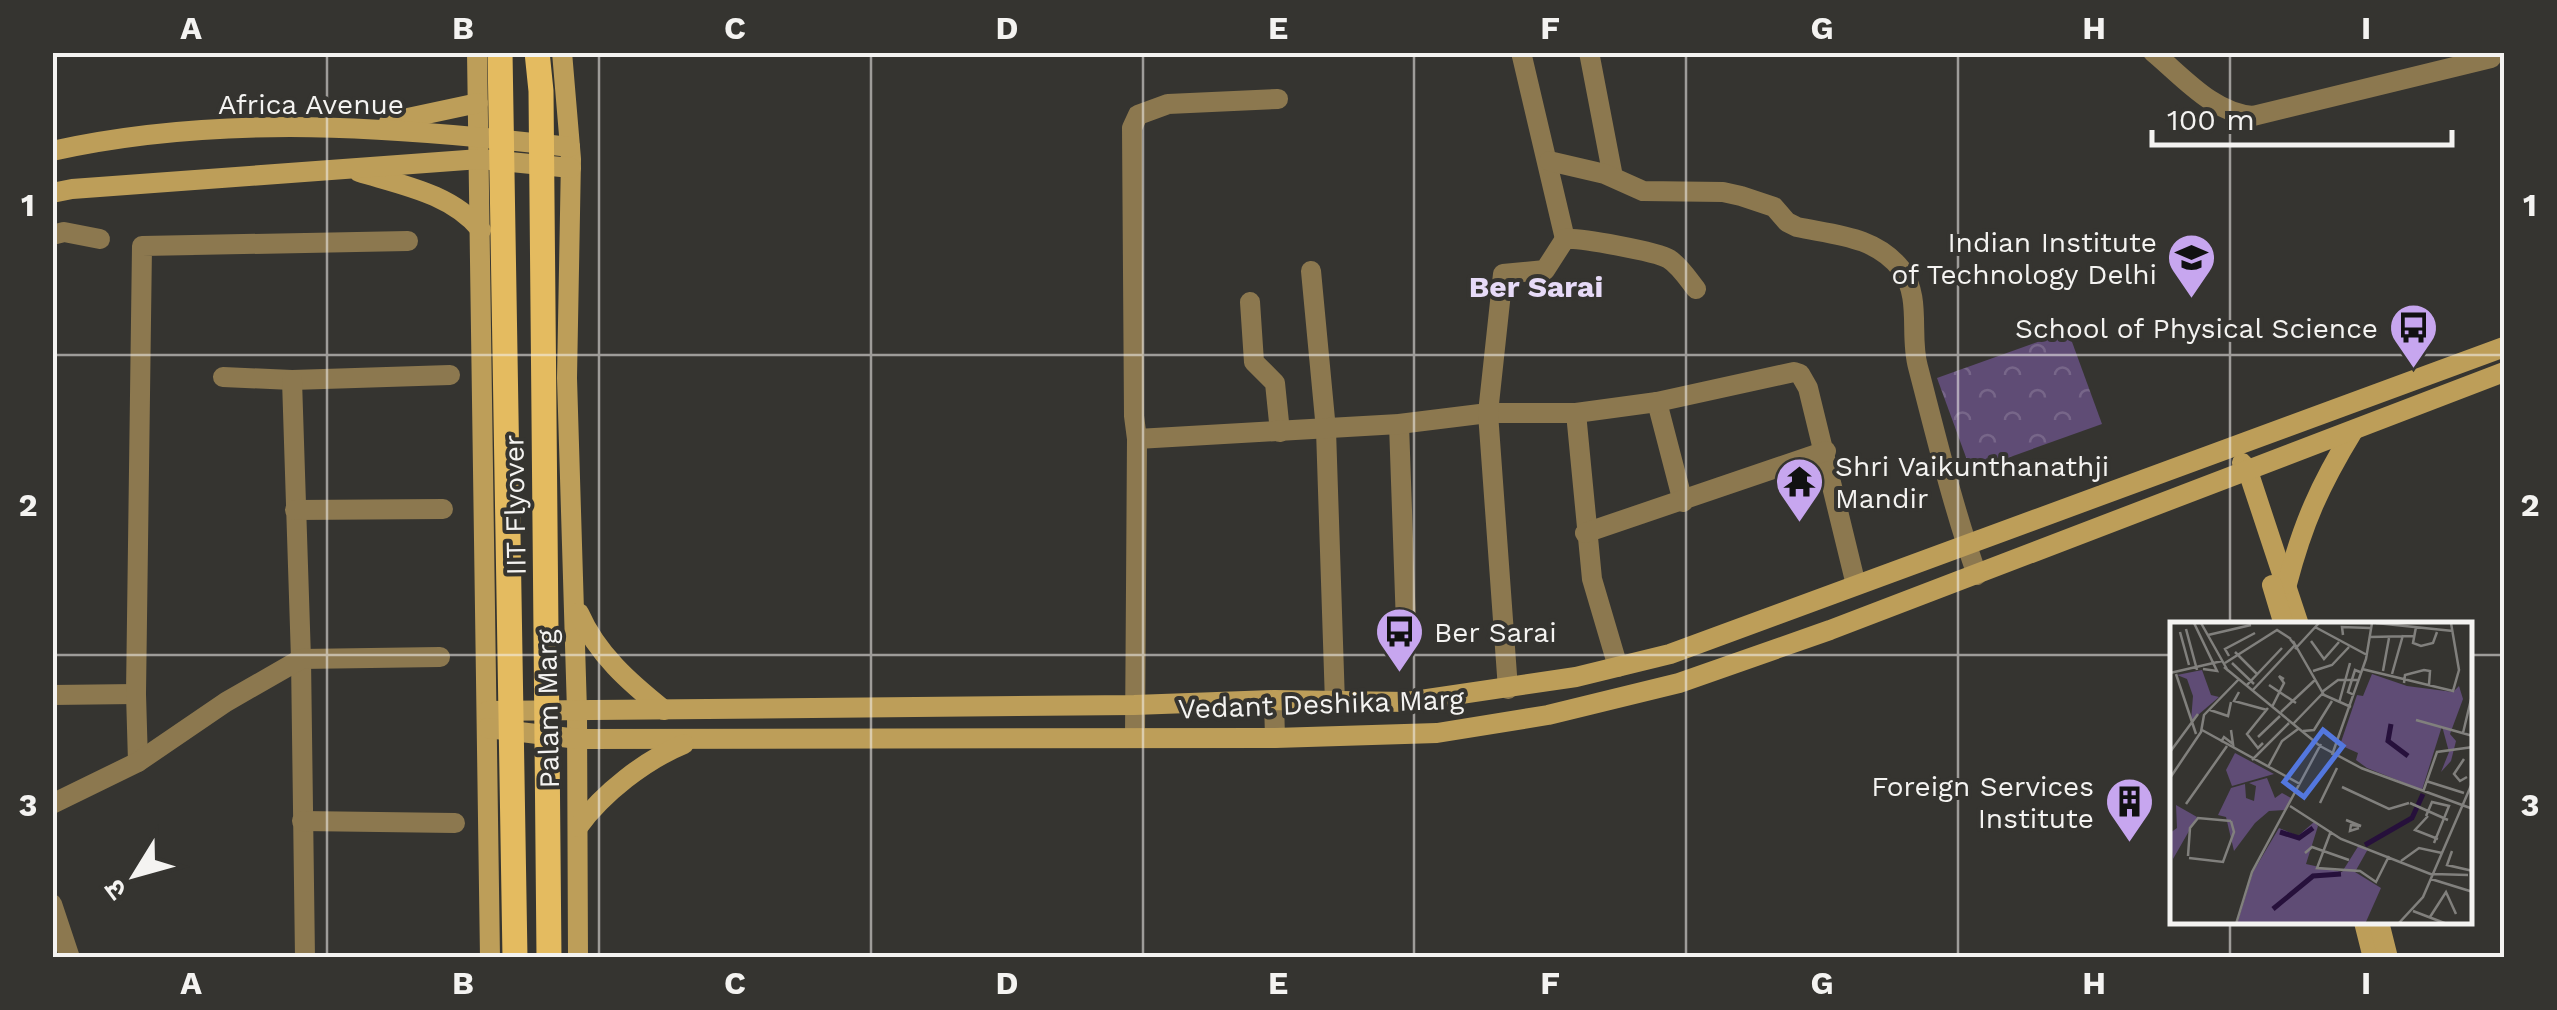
<svg xmlns="http://www.w3.org/2000/svg" width="2557" height="1010" viewBox="0 0 2557 1010" font-family="'Work Sans','Noto Sans Devanagari',sans-serif">
	<style>
		.forest { fill: url(#forest-crowns) }
		.lines { fill: none; stroke-linecap: round; stroke-linejoin: round }
		.street { stroke: #8c784f; stroke-width: 20 }
		.secondary { stroke: #bd9e59; stroke-width: 20 }
		.primary-bridge { stroke: #e4bb60; stroke-width: 25 }
		.grid { fill: none; stroke: #f4f3f1; stroke-width: 2.5; stroke-opacity: 0.55 }
		.labels { text-anchor: middle; dominant-baseline: central; stroke-width: 8; stroke-linejoin: round; paint-order: stroke }
		.street-label { font-size: 28px; fill: #f4f3f1; stroke: #353430 }
		.poi-label { font-size: 28px; fill: #f4f3f1; stroke: #353430; text-anchor: end }
		.neighbourhood-label { font-size: 30px; font-weight: bold; fill: #e7dbf8; stroke: #353430 }
		.inset-river { fill: none; stroke: #26103b; stroke-width: 5 }
		.inset-road { fill: none; stroke: #81807d; stroke-width: 2.5 }
		.view { fill: #5377de; fill-opacity: 0.15; stroke: #5377de; stroke-width: 5 }
		.inset-edge { fill: none; stroke: #f4f3f1; stroke-width: 5 }
		.neatline { fill: none; stroke: #f4f3f1; stroke-width: 4 }
		.grid-label { font-size: 32px; text-anchor: middle; font-weight: bold; fill: #f4f3f1 }
	</style>
	<defs>
		<pattern id="forest-crowns" width="20" height="18" patternUnits="userSpaceOnUse" patternTransform="scale(2.5)"><rect width="20" height="18" fill="#5f4c75"/><path d="M2 6a3 3 0 1 1 6 0M12 15a3 3 0 1 1 6 0" fill="none" stroke="#776689"/></pattern>
	</defs>
	<rect width="100%" height="100%" fill="#353430"/>
	<path class="forest" d="M2068,331L2102,424L1971,471L1937,378Z"/>
	<g class="lines">
		<g class="street">
			<path d="M1521,52L1565,239"/>
			<path d="M1589,52L1613,177"/>
			<path d="M2153,52C2183,77 2213,113 2253,116L2491,58"/>
			<path d="M1549,161L1605,174L1643,191L1723,192L1741,196L1774,207L1787,222L1797,227C1835,235 1875,236 1901,269C1922,298 1909,335 1918,367C1936,436 1953,507 1977,575"/>
			<path d="M52,235L64,232L100,239"/>
			<path d="M1311,271L1326,430L1335,703"/>
			<path d="M1250,302L1254,362L1275,383L1280,432"/>
			<path d="M223,377L292,380L450,375"/>
			<path d="M292,380L301,659L305,958"/>
			<path d="M1657,402L1683,502"/>
			<path d="M1576,413L1592,579L1618,667"/>
			<path d="M1399,424L1406,625"/>
			<path d="M1137,439L1399,424L1488,413H1576L1657,402L1794,372L1800,374L1808,388L1856,585"/>
			<path d="M295,510L443,509"/>
			<path d="M1585,533L1826,451"/>
			<path d="M1508,689L1488,413L1503,274L1545,270L1565,239C1578,237 1658,252 1669,259C1680,266 1688,279 1696,289"/>
			<path d="M52,695L136,694"/>
			<path d="M1274,700L1275,738"/>
			<path d="M1135,737L1137,439L1134,416L1132,128L1138,115L1168,104L1278,99"/>
			<path d="M138,762L136,694L142,246L408,241"/>
			<path d="M52,804L138,762L226,702L301,659L440,657"/>
			<path d="M302,821L455,823"/>
			<path d="M52,904L70,958"/>
		</g>
		<g class="secondary">
			<path d="M477,52L490,958"/>
			<path d="M562,52L571,159L567,378L577,711L578,958"/>
			<path d="M389,122L478,103"/>
			<path d="M52,151C223,113 399,127 570,147"/>
			<path d="M359,172C402,185 452,194 481,230"/>
			<path d="M52,193L72,189L480,159L571,168"/>
			<path d="M2242,463L2248,471L2299,625"/>
			<path d="M2287,584C2303,523 2320,485 2353,431"/>
			<path d="M2272,585L2284,625"/>
			<path d="M579,613C597,654 629,682 664,710"/>
			<path d="M487,711L1134,705L1274,700L1407,702L1576,677L1670,654L2504,347"/>
			<path d="M487,728L578,739L1275,738L1437,733L1548,715L1679,683L1830,630L2504,372"/>
			<path d="M578,827C603,793 645,760 684,744"/>
			<path d="M2364,922L2373,958"/>
			<path d="M2379,922L2388,958"/>
		</g>
		<g class="primary-bridge">
			<path d="M500,52L515,958"/>
			<path d="M537,52L541,91L549,958"/>
		</g>
	</g>
	<path class="grid" d="M327,52V958M599,52V958M871,52V958M1143,52V958M1414,52V958M1686,52V958M1958,52V958M2230,52V625M52,355H2504M52,655H2172M2470,655H2504M2230,922V958"/>
	<defs>
		<symbol id="university-pin" viewBox="-11 -11 22 30"><path d="M0 17L-7.5 6A9.5 9.5 0 1 1 7.5 6Z" fill="#c7a6ef" stroke="#353430"/><path d="M0-5L7-2L0 1L-7-2ZM-4 1L0 2.5L4 1V4Q0 6-4 4Z" fill="#111"/></symbol>
		<symbol id="bus-pin" viewBox="-11 -11 22 30"><path d="M0 17L-7.5 6A9.5 9.5 0 1 1 7.5 6Z" fill="#c7a6ef" stroke="#353430"/><path d="M-5-6H5V4H4V6H2V4H-2V6H-4V4H-5ZM-3.5-4V0h7V-4ZM-3.5 1.2v1.5H-2V1.2ZM2 1.2v1.5H3.5V1.2Z" fill="#111"/></symbol>
		<symbol id="temple-pin" viewBox="-11 -11 22 30"><path d="M0 17L-7.5 6A9.5 9.5 0 1 1 7.5 6Z" fill="#c7a6ef" stroke="#353430"/><path d="M0-6L5-2H3V0L6.5 2.5H4V6H1.5V3h-3V6H-4V2.5H-6.5L-3 0V-2H-5Z" fill="#111"/></symbol>
		<symbol id="building-pin" viewBox="-11 -11 22 30"><path d="M0 17L-7.5 6A9.5 9.5 0 1 1 7.5 6Z" fill="#c7a6ef" stroke="#353430"/><path d="M-4-6H4V6H1V3H-1V6H-4ZM-2.5-4.3h1.7v1.8h-1.7ZM.8-4.3h1.7v1.8H.8ZM-2.5-1h1.7V.8h-1.7ZM.8-1h1.7V.8H.8Z" fill="#111"/></symbol>
	</defs>
	<g fill-rule="evenodd">
		<use href="#university-pin" x="2164" y="230" width="55" height="75"/>
		<use href="#bus-pin" x="2386" y="300" width="55" height="75"/>
		<use href="#temple-pin" x="1772" y="454" width="55" height="75"/>
		<use href="#bus-pin" x="1372" y="604" width="55" height="75"/>
		<use href="#building-pin" x="2102" y="774" width="55" height="75"/>
	</g>
	<g class="labels">
		<g class="street-label">
			<text x="311" y="104">Africa Avenue</text>
			<text transform="translate(515 505) rotate(-91)">IIT Flyover</text>
			<text transform="translate(1321 704) rotate(-2)">Vedant Deshika Marg</text>
			<text transform="translate(548 709) rotate(-91)">Palam Marg</text>
		</g>
		<g class="poi-label">
			<text x="2157" y="242">Indian Institute<tspan x="2157" dy="32">of Technology Delhi</tspan></text>
			<text x="2378" y="328">School of Physical Science</text>
			<text x="1835" y="466" text-anchor="start">Shri Vaikunthanathji<tspan x="1835" dy="32">Mandir</tspan></text>
			<text x="1434" y="632" text-anchor="start">Ber Sarai</text>
			<text x="2094" y="786">Foreign Services<tspan x="2094" dy="32">Institute</tspan></text>
		</g>
		<g class="neighbourhood-label">
			<text x="1536" y="286">Ber Sarai</text>
		</g>
	</g>
	<g transform="translate(2170 622)">
		<rect width="302" height="302" fill="#353430"/>
		<path d="M32,48L41,73L49,75L21,99L23,74L17,57L7,53ZM202,52L237,64L283,70L289,64L293,77L280,112L286,119L281,139L271,150L279,130L272,104L252,168L197,146L186,138L188,131L170,123L187,73L193,74ZM65,131L104,152L62,164L56,148ZM97,156L105,176L112,171L121,176L115,188L99,189L85,201L64,229L56,195L48,193L61,166L75,162L76,176L84,179L86,164L79,161ZM6,183L27,195L3,237L0,211L7,206ZM144,200L148,204L136,242L172,250L189,223L198,227L185,250L211,266L195,302H67L83,250L109,206L128,214Z" fill="#5f4c75"/>
		<path class="inset-river" d="M221,102L218,119L238,134M110,210L129,216L143,206M195,223L242,196L253,172M103,287L143,254L171,252"/>
		<path class="inset-road" d="M24,1L47,49L33,47M31,1L58,49M206,1L283,9M145,5L197,33M246,5L243,21L251,24L263,21L267,10M16,7L27,48M10,10L19,43M38,13L81,3M173,13L172,5L200,6M200,15L244,14M123,19L154,73L181,85M141,19L154,37L169,20M125,27L149,1M65,30L87,52M59,34L55,27L85,11M55,41L107,8L121,17M62,41L84,62M54,45L150,124L193,147M192,47L283,69L289,48L281,1M143,49L162,43L179,25M213,49L219,16M0,51L52,39M6,52L26,112M222,52L233,13M234,61L235,53L254,48L260,49L259,63M99,63L126,81M76,64L112,26M82,69L125,23L120,17M69,70L64,79L97,88M152,70L168,58H189M184,73L178,70L185,48L190,50M169,81L180,41M102,85L114,61L109,54L114,57M40,88L58,94L61,80M111,90L146,57M246,98L303,114M124,101L153,71M32,108L130,162M133,109L144,108L162,79M293,111L303,69M88,115L110,94M51,120L54,115L63,122L61,108M93,121L88,126L77,112L98,86M0,130L28,92M162,133L196,37L202,1M294,137L284,152L290,159L297,155M82,138L119,101M98,145L112,119L128,107M191,146L303,187M0,156L31,110L34,93L69,57M256,159L294,171M172,165L219,187L239,181M253,170L267,130L303,125M150,181L167,146M240,181L278,198M16,182L57,124M120,184L171,217L263,253M256,194L262,180L279,184L264,221M258,194L245,208L268,217M176,198L191,204L181,203L180,209L189,206M161,209L147,246L190,249L206,260L219,234M282,229L277,243L303,249M135,231L142,225L179,238M18,234L20,206L28,196L61,199M19,236L53,240L64,210L61,199M231,239L249,226L272,231M263,252L298,253M261,257L303,270M243,289L277,302M260,295L276,270L286,292M66,302L82,250L151,122M228,302L253,275L303,159"/>
		<path class="view" d="M153,108L173,124L134,175L114,160Z"/>
		<rect width="302" height="302" class="inset-edge"/>
	</g>
	<rect width="2557" height="1010" fill="none" stroke="#353430" stroke-width="110"/>
	<g transform="translate(135 875) rotate(233)" stroke="#353430" stroke-width="8" paint-order="stroke">
	<path d="M0-8L18 38L0 25L-18 38Z" fill="#f4f3f1"/>
	<text y="-15" font-size="28" font-weight="bold" text-anchor="middle" fill="#f4f3f1">उ</text>
	</g>
	<path d="M2152 130v15h300v-15" fill="none" stroke="#f4f3f1" stroke-width="5"/>
	<text x="2167" y="130" font-size="30" fill="#f4f3f1" stroke="#353430" stroke-width="8" paint-order="stroke">100 m</text>
	<rect x="55" y="55" width="2447" height="900" class="neatline"/>
	<g class="grid-label">
		<text x="191" y="39">A</text>
		<text x="463" y="39">B</text>
		<text x="735" y="39">C</text>
		<text x="1007" y="39">D</text>
		<text x="1278" y="39">E</text>
		<text x="1550" y="39">F</text>
		<text x="1822" y="39">G</text>
		<text x="2094" y="39">H</text>
		<text x="2366" y="39">I</text>
		<text x="28" y="216">1</text>
		<text x="2530" y="216">1</text>
		<text x="28" y="516">2</text>
		<text x="2530" y="516">2</text>
		<text x="28" y="816">3</text>
		<text x="2530" y="816">3</text>
		<text x="191" y="994">A</text>
		<text x="463" y="994">B</text>
		<text x="735" y="994">C</text>
		<text x="1007" y="994">D</text>
		<text x="1278" y="994">E</text>
		<text x="1550" y="994">F</text>
		<text x="1822" y="994">G</text>
		<text x="2094" y="994">H</text>
		<text x="2366" y="994">I</text>
	</g>
</svg>
